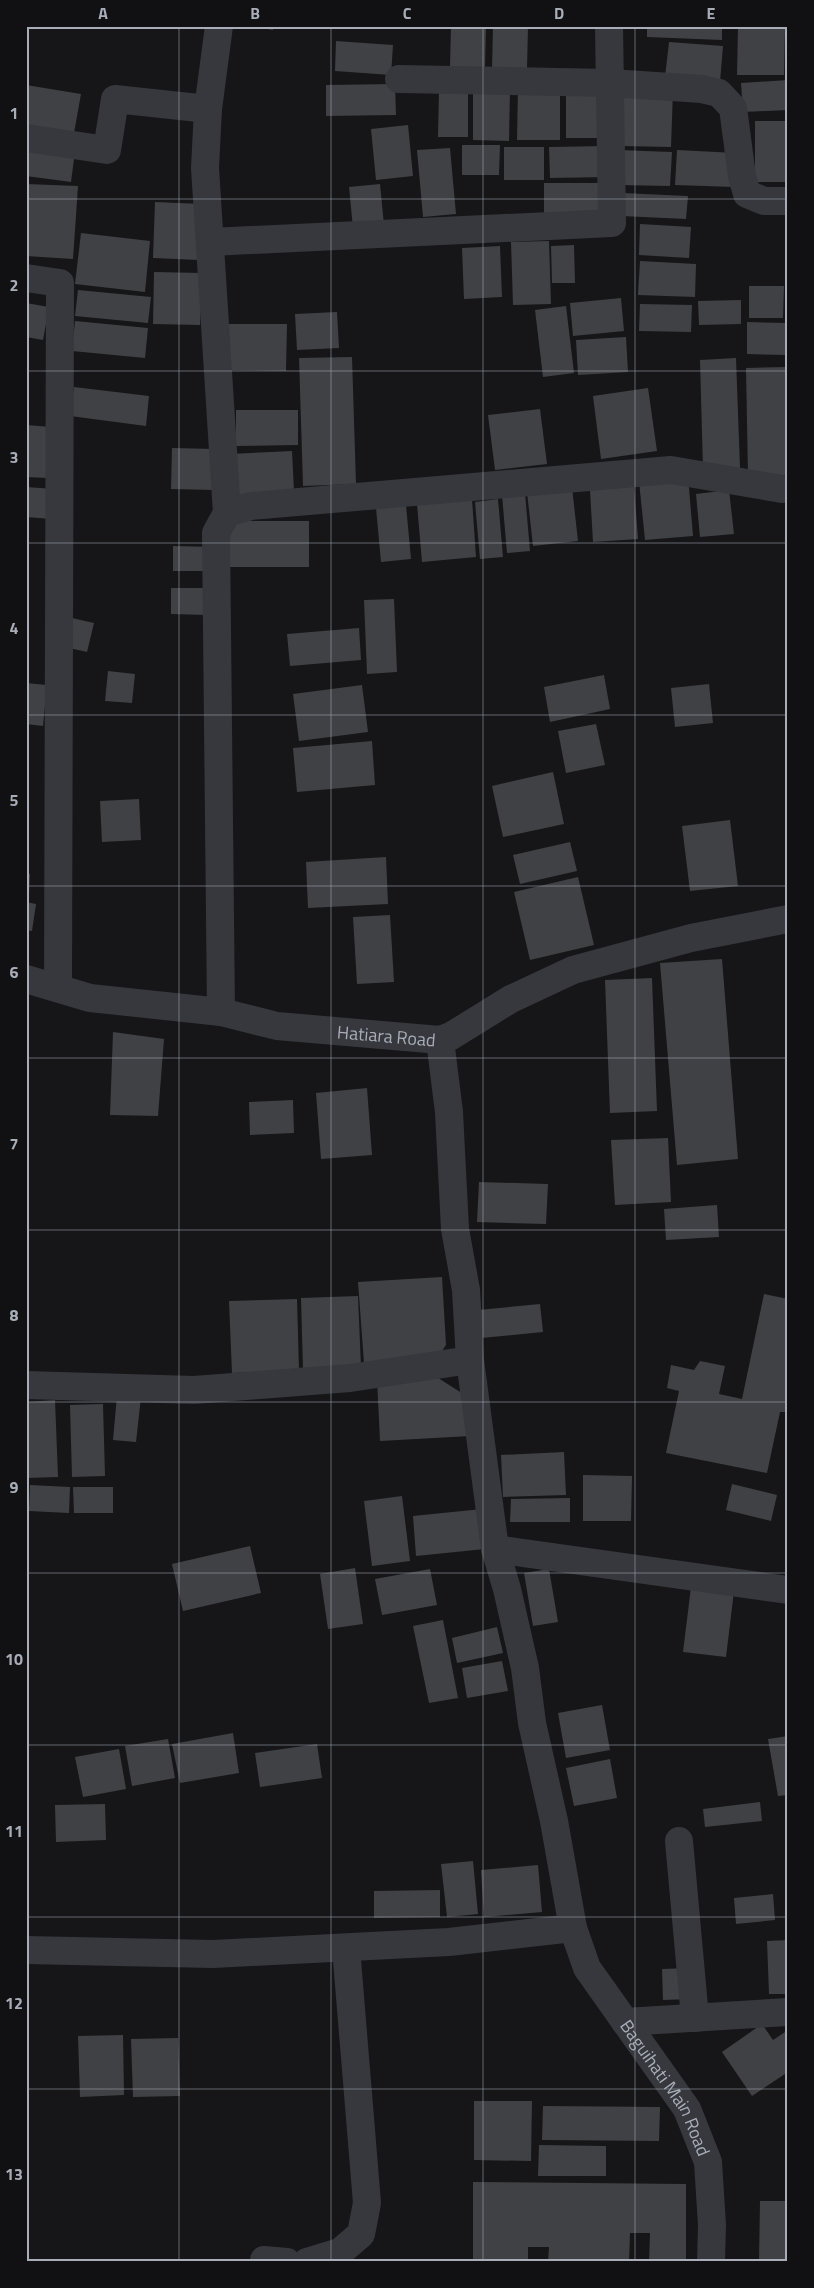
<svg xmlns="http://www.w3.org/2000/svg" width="814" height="2288" viewBox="0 0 814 2288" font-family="'Titillium Web',sans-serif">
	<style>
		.building { fill: #404145 }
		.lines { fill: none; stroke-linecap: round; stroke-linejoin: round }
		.minor { stroke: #37383d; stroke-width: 28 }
		.grid { fill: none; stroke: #a8adb8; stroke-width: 1; stroke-opacity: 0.55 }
		.labels { text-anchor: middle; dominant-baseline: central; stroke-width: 4; stroke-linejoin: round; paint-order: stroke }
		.street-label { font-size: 18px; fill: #a8adb8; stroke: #111113 }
		.neatline { fill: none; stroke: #a8adb8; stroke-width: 2 }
		.grid-label { font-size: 16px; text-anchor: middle; font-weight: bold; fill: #a8adb8 }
	</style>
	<rect width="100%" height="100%" fill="#161618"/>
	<g class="building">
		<path d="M252,26H273V30Z"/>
		<path d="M451,26H486L485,68L450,67Z"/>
		<path d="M493,26H528L527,69L492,68Z"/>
		<path d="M647,26H722V40L647,37Z"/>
		<path d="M738,26H785L784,75H737Z"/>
		<path d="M336,41L393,45L391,75L335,71Z"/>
		<path d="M669,42L723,46L720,82L665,77Z"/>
		<path d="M788,80V110L743,112L741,83Z"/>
		<path d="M395,84L396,115L326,116V85Z"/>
		<path d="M26,85L81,94L74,133L26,125Z"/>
		<path d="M473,87L510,88L509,141L473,140Z"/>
		<path d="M518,87H560V140H517Z"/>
		<path d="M623,89L673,90L671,147L621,146Z"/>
		<path d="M439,90H468V137H438Z"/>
		<path d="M566,91H603L602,138H566Z"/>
		<rect x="755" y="121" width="33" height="61"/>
		<path d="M408,125L413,176L376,180L371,129Z"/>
		<path d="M26,145L75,151L71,182L26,176Z"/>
		<path d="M462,145H500L499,175H462Z"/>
		<path d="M607,146V177L550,178L549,147Z"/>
		<rect x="504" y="147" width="40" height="33"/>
		<path d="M450,148L456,214L423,217L417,150Z"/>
		<path d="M619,150L672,152L670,186L618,185Z"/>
		<path d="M677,150L736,153L734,187L675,185Z"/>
		<path d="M544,183H607L608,215H544Z"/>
		<path d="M26,184L78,186L73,259L26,256Z"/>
		<path d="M380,184L384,225L353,228L349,187Z"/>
		<path d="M622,193L688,196L686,219L621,216Z"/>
		<path d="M155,202L201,204L199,260L153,258Z"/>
		<path d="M640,224L691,227L689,258L639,255Z"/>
		<path d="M81,233L150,241L145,292L75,284Z"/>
		<path d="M549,241L551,304L513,305L511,242Z"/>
		<path d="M574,245L575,283H552L551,246Z"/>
		<path d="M500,246L502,297L464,299L462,248Z"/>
		<path d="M640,261L696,264L695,297L638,295Z"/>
		<path d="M154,272L202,273L200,325L153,324Z"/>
		<path d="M749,286H784L783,318H749Z"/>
		<path d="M78,290L151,297L148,323L75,316Z"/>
		<path d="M621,298L624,331L573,336L570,303Z"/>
		<path d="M741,300V324L699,325L698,301Z"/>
		<path d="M26,303L49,307L43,340L26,337Z"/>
		<path d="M640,304L692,305L691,332L639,331Z"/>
		<path d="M566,306L574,373L543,377L535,310Z"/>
		<path d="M337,312L339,348L297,350L295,314Z"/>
		<path d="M75,321L148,328L145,358L72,351Z"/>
		<path d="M747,322L787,323V355L747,354Z"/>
		<path d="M222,324H287L286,371L221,370Z"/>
		<path d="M626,337L628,372L578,375L576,340Z"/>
		<path d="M352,357L356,484L303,486L299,358Z"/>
		<path d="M736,358L740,468L703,469L700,360Z"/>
		<path d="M788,367V475H748L746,368Z"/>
		<path d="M74,387L149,396L146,426L70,416Z"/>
		<path d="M648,388L657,451L601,459L593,396Z"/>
		<path d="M540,409L547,464L495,470L488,415Z"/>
		<path d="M236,410H298V445L236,446Z"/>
		<path d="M26,425L51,427L47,478L26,477Z"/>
		<path d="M172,448L215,449L214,490L171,489Z"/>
		<path d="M292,451L294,491L233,496L230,454Z"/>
		<path d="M688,476L693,536L645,540L639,481Z"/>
		<path d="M634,486L638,539L593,542L590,490Z"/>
		<path d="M26,487L54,489L51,519L26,517Z"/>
		<path d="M572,487L578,541L533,546L527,492Z"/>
		<path d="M729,490L734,534L700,537L696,494Z"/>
		<path d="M525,493L530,551L507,553L502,495Z"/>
		<path d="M472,499L476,557L422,562L417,504Z"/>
		<path d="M498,499L503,557L480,559L475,502Z"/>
		<path d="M406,505L411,559L381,562L376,508Z"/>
		<rect x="230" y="521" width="79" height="46"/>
		<path d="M173,546L213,547V571H173Z"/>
		<path d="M171,588H209V615L171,614Z"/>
		<path d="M394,599L397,672L367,674L364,600Z"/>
		<path d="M72,618L94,623L87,652L65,647Z"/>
		<path d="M359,628L361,660L290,666L287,634Z"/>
		<path d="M108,671L135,674L132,703L105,701Z"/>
		<path d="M604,675L610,709L550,722L544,687Z"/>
		<path d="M26,683L47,685L43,726L26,724Z"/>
		<path d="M709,684L713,723L675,727L671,688Z"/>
		<path d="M362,685L368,732L299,741L293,694Z"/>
		<path d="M596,724L605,765L566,773L558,731Z"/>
		<path d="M372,741L375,785L297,792L293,748Z"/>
		<path d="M553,772L564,824L503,837L492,786Z"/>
		<path d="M139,799L141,840L102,842L100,801Z"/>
		<path d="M730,820L738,886L690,891L682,826Z"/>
		<path d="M570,842L577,871L520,884L513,855Z"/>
		<path d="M386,857L388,904L308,908L306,862Z"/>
		<path d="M26,874H30L29,894H26Z"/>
		<path d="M578,877L594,945L530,960L514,892Z"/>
		<path d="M26,902L36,904L32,931L26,930Z"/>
		<path d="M390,915L394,982L357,984L353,917Z"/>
		<path d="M722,959L738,1159L677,1165L660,963Z"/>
		<path d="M652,978L657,1111L610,1113L605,980Z"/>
		<path d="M113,1032L164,1039L158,1116L110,1115Z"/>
		<path d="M367,1088L372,1155L321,1159L316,1093Z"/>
		<path d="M293,1100L294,1133L250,1135L249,1102Z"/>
		<path d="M668,1138L671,1202L615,1205L611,1140Z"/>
		<path d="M479,1182L548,1184L546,1224L477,1222Z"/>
		<path d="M717,1205L719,1237L666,1240L664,1209Z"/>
		<path d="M442,1277L446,1345L438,1357L364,1363L358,1282Z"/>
		<path d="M764,1294L788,1299V1396L785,1412H780L767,1473L666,1453L679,1391L667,1388L671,1365L694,1370L700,1361L725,1366L719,1394L742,1399Z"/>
		<path d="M358,1296L361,1367L303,1370L301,1298Z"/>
		<path d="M297,1299L299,1370L232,1373L229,1301Z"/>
		<path d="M540,1304L543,1332L481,1338L478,1310Z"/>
		<path d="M435,1376L468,1397L470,1436L380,1441L377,1379Z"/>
		<path d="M117,1395L141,1397L136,1442L113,1440Z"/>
		<path d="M55,1400L58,1477L26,1478V1402Z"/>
		<path d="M103,1404L105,1476L72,1477L70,1405Z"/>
		<path d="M564,1452L566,1495L503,1497L501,1455Z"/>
		<path d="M583,1475L632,1476L631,1521H583Z"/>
		<path d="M732,1484L777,1495L771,1521L726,1510Z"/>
		<path d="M30,1485L70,1487L69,1513L29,1511Z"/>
		<path d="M73,1487H113V1513H74Z"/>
		<path d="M402,1496L410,1561L372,1566L364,1501Z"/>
		<path d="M570,1498V1522H510L511,1499Z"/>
		<path d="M482,1509L485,1549L416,1556L413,1516Z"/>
		<path d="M786,1530H788V1549L785,1548Z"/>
		<path d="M250,1546L261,1593L183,1611L172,1564Z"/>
		<path d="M355,1568L363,1624L328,1629L320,1574Z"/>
		<path d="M430,1569L437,1605L382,1615L375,1579Z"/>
		<path d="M549,1569L558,1622L533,1626L524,1573Z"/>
		<path d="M691,1587L734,1591L726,1657L683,1652Z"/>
		<path d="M443,1620L458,1698L429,1703L413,1626Z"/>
		<path d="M497,1627L503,1653L457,1663L452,1638Z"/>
		<path d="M502,1661L508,1691L467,1698L462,1668Z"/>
		<path d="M602,1705L610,1750L566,1758L558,1713Z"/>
		<path d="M233,1733L239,1773L180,1783L172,1744Z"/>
		<path d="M788,1736V1795L778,1796L768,1739Z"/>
		<path d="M168,1739L175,1778L132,1786L125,1746Z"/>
		<path d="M317,1744L322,1778L260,1787L255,1753Z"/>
		<path d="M119,1749L126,1789L83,1797L75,1757Z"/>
		<path d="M610,1759L617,1798L574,1806L566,1768Z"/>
		<path d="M760,1802L762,1821L705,1827L703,1809Z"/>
		<path d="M105,1804L106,1840L56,1842L55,1805Z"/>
		<path d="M473,1861L478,1914L447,1917L441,1864Z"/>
		<path d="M538,1865L542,1912L484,1917L481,1870Z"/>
		<path d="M440,1890V1917L374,1918V1891Z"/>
		<path d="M773,1894L775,1920L736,1924L734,1898Z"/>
		<path d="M788,1940V1994H769L767,1941Z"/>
		<path d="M691,1968L692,1999L663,2000L662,1969Z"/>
		<path d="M762,2024L773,2040L788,2030V2072L752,2096L722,2052Z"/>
		<path d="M123,2035L124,2095L80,2097L78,2036Z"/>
		<path d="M178,2038L180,2096L133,2097L131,2039Z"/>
		<path d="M474,2101H532L531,2161L474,2160Z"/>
		<path d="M543,2106L660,2107L659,2141L542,2140Z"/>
		<path d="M539,2145L606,2146V2176H538Z"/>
		<path d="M473,2182L686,2184V2262H649L650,2233H630L629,2262H548L549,2247H528V2262H473Z"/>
		<path d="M760,2201H788V2262H759Z"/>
	</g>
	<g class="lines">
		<g class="minor">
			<path d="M219,26L208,109L205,168L227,513"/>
			<path d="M399,79L610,83L702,89L719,93L733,108L742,176L747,194L764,201H788"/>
			<path d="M26,138L107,150L115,99L208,109"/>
			<path d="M210,242L612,223L609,26"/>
			<path d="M26,278L60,283L58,988"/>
			<path id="s1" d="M26,979L90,998L221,1012L277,1026L440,1040L451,1036L511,999L573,970L691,938L788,919"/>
			<path d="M221,1012L216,533L227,513L251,506L671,470L782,489"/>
			<path id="s2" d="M440,1040L449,1112L455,1229L466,1290L470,1360L495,1549L507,1589L525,1668L532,1723L554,1821L573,1928L587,1968L687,2109L708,2162L712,2225L711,2262"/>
			<path d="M26,1385L194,1390L350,1378L470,1360"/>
			<path d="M495,1549L788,1590"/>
			<path d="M679,1841L695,2018"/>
			<path d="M26,1950L213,1954L449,1942L573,1928"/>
			<path d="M625,2022L788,2012"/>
			<path d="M264,2260L287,2262"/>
			<path d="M307,2262L340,2252L361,2234L367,2203L346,1948"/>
		</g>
	</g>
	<path class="grid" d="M179,26V2262M331,26V2262M483,26V2262M635,26V2262M26,199H788M26,371H788M26,543H788M26,715H788M26,886H788M26,1058H788M26,1230H788M26,1402H788M26,1573H788M26,1745H788M26,1917H788M26,2089H788"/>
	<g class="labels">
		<g class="street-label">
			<text stroke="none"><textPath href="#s1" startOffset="366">Hatiara Road</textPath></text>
			<text stroke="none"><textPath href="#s2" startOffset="1086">Baguihati Main Road</textPath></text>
		</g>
	</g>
	<rect width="814" height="2288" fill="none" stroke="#111113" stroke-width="55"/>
	<rect x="28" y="28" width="758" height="2232" class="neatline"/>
	<g class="grid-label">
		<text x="103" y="19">A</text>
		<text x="255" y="19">B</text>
		<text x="407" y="19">C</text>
		<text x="559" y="19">D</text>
		<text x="711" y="19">E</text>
		<text x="14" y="119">1</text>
		<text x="14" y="291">2</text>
		<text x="14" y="463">3</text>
		<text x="14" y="634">4</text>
		<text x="14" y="806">5</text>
		<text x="14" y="978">6</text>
		<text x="14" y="1150">7</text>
		<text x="14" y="1321">8</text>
		<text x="14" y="1493">9</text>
		<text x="14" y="1665">10</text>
		<text x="14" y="1837">11</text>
		<text x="14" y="2009">12</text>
		<text x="14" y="2180">13</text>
	</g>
</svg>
